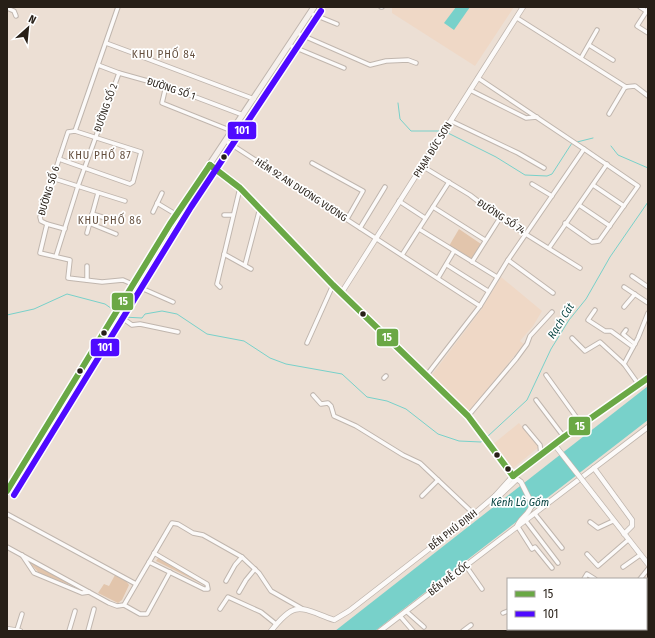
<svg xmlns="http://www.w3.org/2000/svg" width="655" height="638" viewBox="0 0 655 638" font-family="'Fira Sans Condensed',sans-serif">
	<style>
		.built { fill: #efd8c6 }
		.green { fill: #e2c5ac }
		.water { fill: #78d1ca }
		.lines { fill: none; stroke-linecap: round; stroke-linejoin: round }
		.stream { stroke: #78d1ca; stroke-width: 1 }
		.minor-casing { stroke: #c0b6ae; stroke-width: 5.5 }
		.tertiary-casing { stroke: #c0b6ae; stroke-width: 6 }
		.secondary-casing { stroke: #c0b6ae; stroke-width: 7 }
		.minor { stroke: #fcfaf9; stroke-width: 3.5 }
		.tertiary { stroke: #fcfaf9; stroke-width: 4.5 }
		.secondary { stroke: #f6f1ed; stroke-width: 5 }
		.tertiary-bridge-casing { stroke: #c0b6ae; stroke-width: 6; stroke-linecap: butt }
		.tertiary-bridge { stroke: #fcfaf9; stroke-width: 4.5 }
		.bus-1-casing { stroke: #fff; stroke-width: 9 }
		.bus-2-casing { stroke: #fff; stroke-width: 9 }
		.bus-1 { stroke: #6aa845; stroke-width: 6 }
		.bus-2 { stroke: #4f0aff; stroke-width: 6 }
		.bus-dot { fill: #271f17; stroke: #fff; stroke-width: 1.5 }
		.labels { text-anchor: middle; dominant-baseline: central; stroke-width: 3.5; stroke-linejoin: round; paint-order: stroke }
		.street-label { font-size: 10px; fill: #271f17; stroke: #fff }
		.neighbourhood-label { font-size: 11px; letter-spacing: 1px; fill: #65503f; stroke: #fff }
		.water-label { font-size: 11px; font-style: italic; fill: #074442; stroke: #fff }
		.line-badge { stroke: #fff; stroke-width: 1.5 }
		.badge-label { font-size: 11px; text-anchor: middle; font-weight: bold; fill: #fff }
	</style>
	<rect width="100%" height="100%" fill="#ecdfd4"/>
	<g class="built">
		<path d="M392,7H514L475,66L392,13Z"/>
		<path d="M501,277L542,311L533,326L520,341L524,344L469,412L431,376L481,310Z"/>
		<path d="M519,423L539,447L512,469L492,445Z"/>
	</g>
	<g class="green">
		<path d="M459,229L481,244L471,260L449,246Z"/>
		<path d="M159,557L206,585V586L156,561Z"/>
		<path d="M28,561L72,585L73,586L40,574Z"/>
		<path d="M115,575L126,581L129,585L122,600L118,603L98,593L104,584L109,586Z"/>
	</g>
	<g class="water">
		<path d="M456,7H470L454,30L444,23Z"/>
		<path d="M648,386V420L375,631H335Z"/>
	</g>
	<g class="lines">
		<g class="stream">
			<path d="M398,103L400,119L411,131H441"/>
			<path d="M446,132L496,157L525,175L547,176L552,174L572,143"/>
			<path d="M577,142L593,138"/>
			<path d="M611,146L618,155L648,168"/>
			<path d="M119,314L123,317L142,318L145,314L162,311L177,314L207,334L244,341L270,358L286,364L342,374L367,397L387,401L406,409L438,434L459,441L481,442L483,440"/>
			<path d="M7,315L34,309L67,294L105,304L115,311"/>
			<path d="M487,437L527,400L551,349L569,320L586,299L610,257L648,202"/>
		</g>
		<defs>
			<g id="minor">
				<path d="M381,7H382"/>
				<path d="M640,7L646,11"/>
				<path d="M7,8L14,11L16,16"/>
				<path d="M648,9L637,26L648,33"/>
				<path d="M310,13L337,24"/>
				<path d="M517,18L626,87"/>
				<path d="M297,33L370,65L386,61L408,60L416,63"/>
				<path d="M106,43L133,53"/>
				<path d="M289,45L344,68"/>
				<path d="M589,45L613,60"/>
				<path d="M140,56L254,99"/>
				<path d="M581,58L597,30"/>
				<path d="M98,65L119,73L169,87L243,115"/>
				<path d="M478,78L584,149"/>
				<path d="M166,86L162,103L232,131"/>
				<path d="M470,90L526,118L537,117"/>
				<path d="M609,114L625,87L635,86L648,96"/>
				<path d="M451,121L518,153L544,168"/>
				<path d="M75,131L68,132L40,217L41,221L47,224L40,253L70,260L68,278L102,282L123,280L173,302"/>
				<path d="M75,131L118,7"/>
				<path d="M226,141L480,306"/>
				<path d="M59,159L130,184L133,182L141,152L75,131"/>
				<path d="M312,163L363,191L347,219"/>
				<path d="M422,166L470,195L500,218L580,268"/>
				<path d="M52,178L125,201"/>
				<path d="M532,184L552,196"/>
				<path d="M593,185L624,206"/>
				<path d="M399,201L425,218"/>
				<path d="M157,203L177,215"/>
				<path d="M579,205L610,226"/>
				<path d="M433,207L485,240"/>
				<path d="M153,212L162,193"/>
				<path d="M92,214L119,222"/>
				<path d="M224,215H233"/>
				<path d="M89,223L116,234"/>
				<path d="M47,224L65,229"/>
				<path d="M360,228L385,187"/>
				<path d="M419,229L497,277"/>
				<path d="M87,233L98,193"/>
				<path d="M549,248L607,164"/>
				<path d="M224,254L251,269"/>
				<path d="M402,255L449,182"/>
				<path d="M56,256L78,186L119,73"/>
				<path d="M508,260L553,293"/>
				<path d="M472,262L500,218"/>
				<path d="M245,265L260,208"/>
				<path d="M447,265L488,291"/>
				<path d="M87,266V280"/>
				<path d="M632,276L648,287"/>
				<path d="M438,278L454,251"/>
				<path d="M220,287L217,284L240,188"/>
				<path d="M624,287L648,303"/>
				<path d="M624,307L635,294"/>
				<path d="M595,310L588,320L605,331H611L633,347"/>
				<path d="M114,316L125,320L132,325L140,324L178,332"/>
				<path d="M626,330L623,334L635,344"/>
				<path d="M572,338L585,351L600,342L624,364L639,385"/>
				<path d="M307,343L333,285"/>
				<path d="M624,364L638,338L648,313"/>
				<path d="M546,375L582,425"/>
				<path d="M426,376L480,306L508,260L584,149L638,186L599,241L592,242L565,223"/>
				<path d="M384,378L386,376"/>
				<path d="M313,395L321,404L328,403L331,406L334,416L356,426L403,455L420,463L474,514"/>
				<path d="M536,400L564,437"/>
				<path d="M468,416L516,359L527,344L530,336L552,312"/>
				<path d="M525,427L540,445L541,455"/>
				<path d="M422,496L438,480"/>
				<path d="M7,514L136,584"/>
				<path d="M535,514L562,548"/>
				<path d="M526,521L558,563"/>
				<path d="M590,522L598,528L613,521"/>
				<path d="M518,527L532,549L535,547L552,568"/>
				<path d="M7,547L109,603L117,606L124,605L169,528L172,523L178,524L193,533L203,535L242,557L259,573L271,591L301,608"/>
				<path d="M587,554L598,566L628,540"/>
				<path d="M22,555L34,573L82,593L89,592"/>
				<path d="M149,562L204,589H208L207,584L154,553"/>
				<path d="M466,566L482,589"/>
				<path d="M623,567L640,555"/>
				<path d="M584,579L587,574L595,579"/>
				<path d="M640,579L648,569"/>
				<path d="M226,581L235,565L242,557"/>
				<path d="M239,592L246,580L255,569"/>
				<path d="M124,605L140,614H147L170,572"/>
				<path d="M220,609L228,597L261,612L276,624"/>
				<path d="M406,611L424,627"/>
				<path d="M503,613L508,611"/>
				<path d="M400,616L413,631"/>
				<path d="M577,629L578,631"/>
				<path d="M637,629V631"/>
				<path d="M17,630L22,614"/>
				<path d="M69,631L75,611"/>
				<path d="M88,631L94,609"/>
				<path d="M463,631L471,625"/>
				<path d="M544,631L546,629"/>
			</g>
			<g id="tertiary">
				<path d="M210,165L240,188L333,285L468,416L513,476"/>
				<path d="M342,292L523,7"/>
				<path d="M594,468L632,520V526L624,534"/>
				<path d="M583,481L648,564"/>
				<path d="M495,496L498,497L517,479L521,482L532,504C530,515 519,518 517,527"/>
				<path d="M7,629L20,631"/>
				<path d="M271,631C296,599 300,608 334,620L349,611L474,514L495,496L513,476L554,444L648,378"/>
				<path d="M380,631L648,427"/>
			</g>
			<path id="secondary" d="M7,491L184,203L314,7"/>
		</defs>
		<use href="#minor" class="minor-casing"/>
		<use href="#tertiary" class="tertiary-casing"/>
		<use href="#secondary" class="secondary-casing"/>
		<use href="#minor" class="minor"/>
		<use href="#tertiary" class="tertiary"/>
		<use href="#secondary" class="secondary"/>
		<defs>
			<path id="tertiary-bridge" d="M554,444L583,481"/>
		</defs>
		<use href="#tertiary-bridge" class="tertiary-bridge-casing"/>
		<use href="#tertiary-bridge" class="tertiary-bridge"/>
		<defs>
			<g id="bus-1">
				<path d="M210,165L240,188L333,285L468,416L513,476"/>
				<path d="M513,476L564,437L648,378"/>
				<path d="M7,491L170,224L210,165"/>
			</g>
			<path id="bus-2" d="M14,495L191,207L321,11"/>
		</defs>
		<use href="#bus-1" class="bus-1-casing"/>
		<use href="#bus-2" class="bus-2-casing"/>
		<use href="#bus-1" class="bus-1"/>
		<use href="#bus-2" class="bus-2"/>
	</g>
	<g class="bus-dot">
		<circle cx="224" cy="157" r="3.5"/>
		<circle cx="363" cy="314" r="3.5"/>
		<circle cx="104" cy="333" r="3.5"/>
		<circle cx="80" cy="371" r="3.5"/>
		<circle cx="497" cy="455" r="3.5"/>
		<circle cx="508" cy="469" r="3.5"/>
	</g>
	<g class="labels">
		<g class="street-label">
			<text transform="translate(171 89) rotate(18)">ĐƯỜNG SỐ 1</text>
			<text transform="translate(106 108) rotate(-70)">ĐƯỜNG SỐ 2</text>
			<text transform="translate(433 150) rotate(-58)">PHẠM ĐỨC SƠN</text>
			<text transform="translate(301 190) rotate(33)">HẺM 92 AN DƯƠNG VƯƠNG</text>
			<text transform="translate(49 191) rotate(-73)">ĐƯỜNG SỐ 6</text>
			<text transform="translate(501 217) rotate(33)">ĐƯỜNG SỐ 74</text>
			<text transform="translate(453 530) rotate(-38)">BẾN PHÚ ĐỊNH</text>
			<text transform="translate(449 579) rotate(-37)">BẾN MỄ CỐC</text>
		</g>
		<g class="neighbourhood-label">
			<text x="164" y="54">KHU PHỐ 84</text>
			<text x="100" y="155">KHU PHỐ 87</text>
			<text x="110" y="220">KHU PHỐ 86</text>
		</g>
		<g class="water-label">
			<text transform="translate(561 321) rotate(-58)">Rạch Cát</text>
			<text x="520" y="502">Kênh Lò Gốm</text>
		</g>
	</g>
	<g class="line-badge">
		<rect x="227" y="121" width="30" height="19" rx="4" fill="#4f0aff"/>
		<rect x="111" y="292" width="23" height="19" rx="4" fill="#6aa845"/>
		<rect x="376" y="328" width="23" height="19" rx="4" fill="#6aa845"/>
		<rect x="90" y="338" width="30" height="19" rx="4" fill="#4f0aff"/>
		<rect x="568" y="416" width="23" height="20" rx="4" fill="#6aa845"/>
	</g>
	<g class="badge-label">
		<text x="242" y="134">101</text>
		<text x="123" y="305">15</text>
		<text x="387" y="341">15</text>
		<text x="105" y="351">101</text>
		<text x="580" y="430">15</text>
	</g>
	<rect width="655" height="638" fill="none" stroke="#271f17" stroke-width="16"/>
	<rect x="507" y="578" width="140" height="52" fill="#ffffff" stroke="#a9a5a2"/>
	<rect x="515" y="591" width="20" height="6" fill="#6aa845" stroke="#a9a5a2"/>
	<text x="543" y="598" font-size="12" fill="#271f17">15</text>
	<rect x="515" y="611" width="20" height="6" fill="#4f0aff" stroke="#a9a5a2"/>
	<text x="543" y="618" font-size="12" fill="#271f17">101</text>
	<g transform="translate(28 28) rotate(27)" stroke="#ffffff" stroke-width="3" paint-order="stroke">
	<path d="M0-3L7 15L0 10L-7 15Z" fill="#271f17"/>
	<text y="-6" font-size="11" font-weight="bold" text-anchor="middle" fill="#271f17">N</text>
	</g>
</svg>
